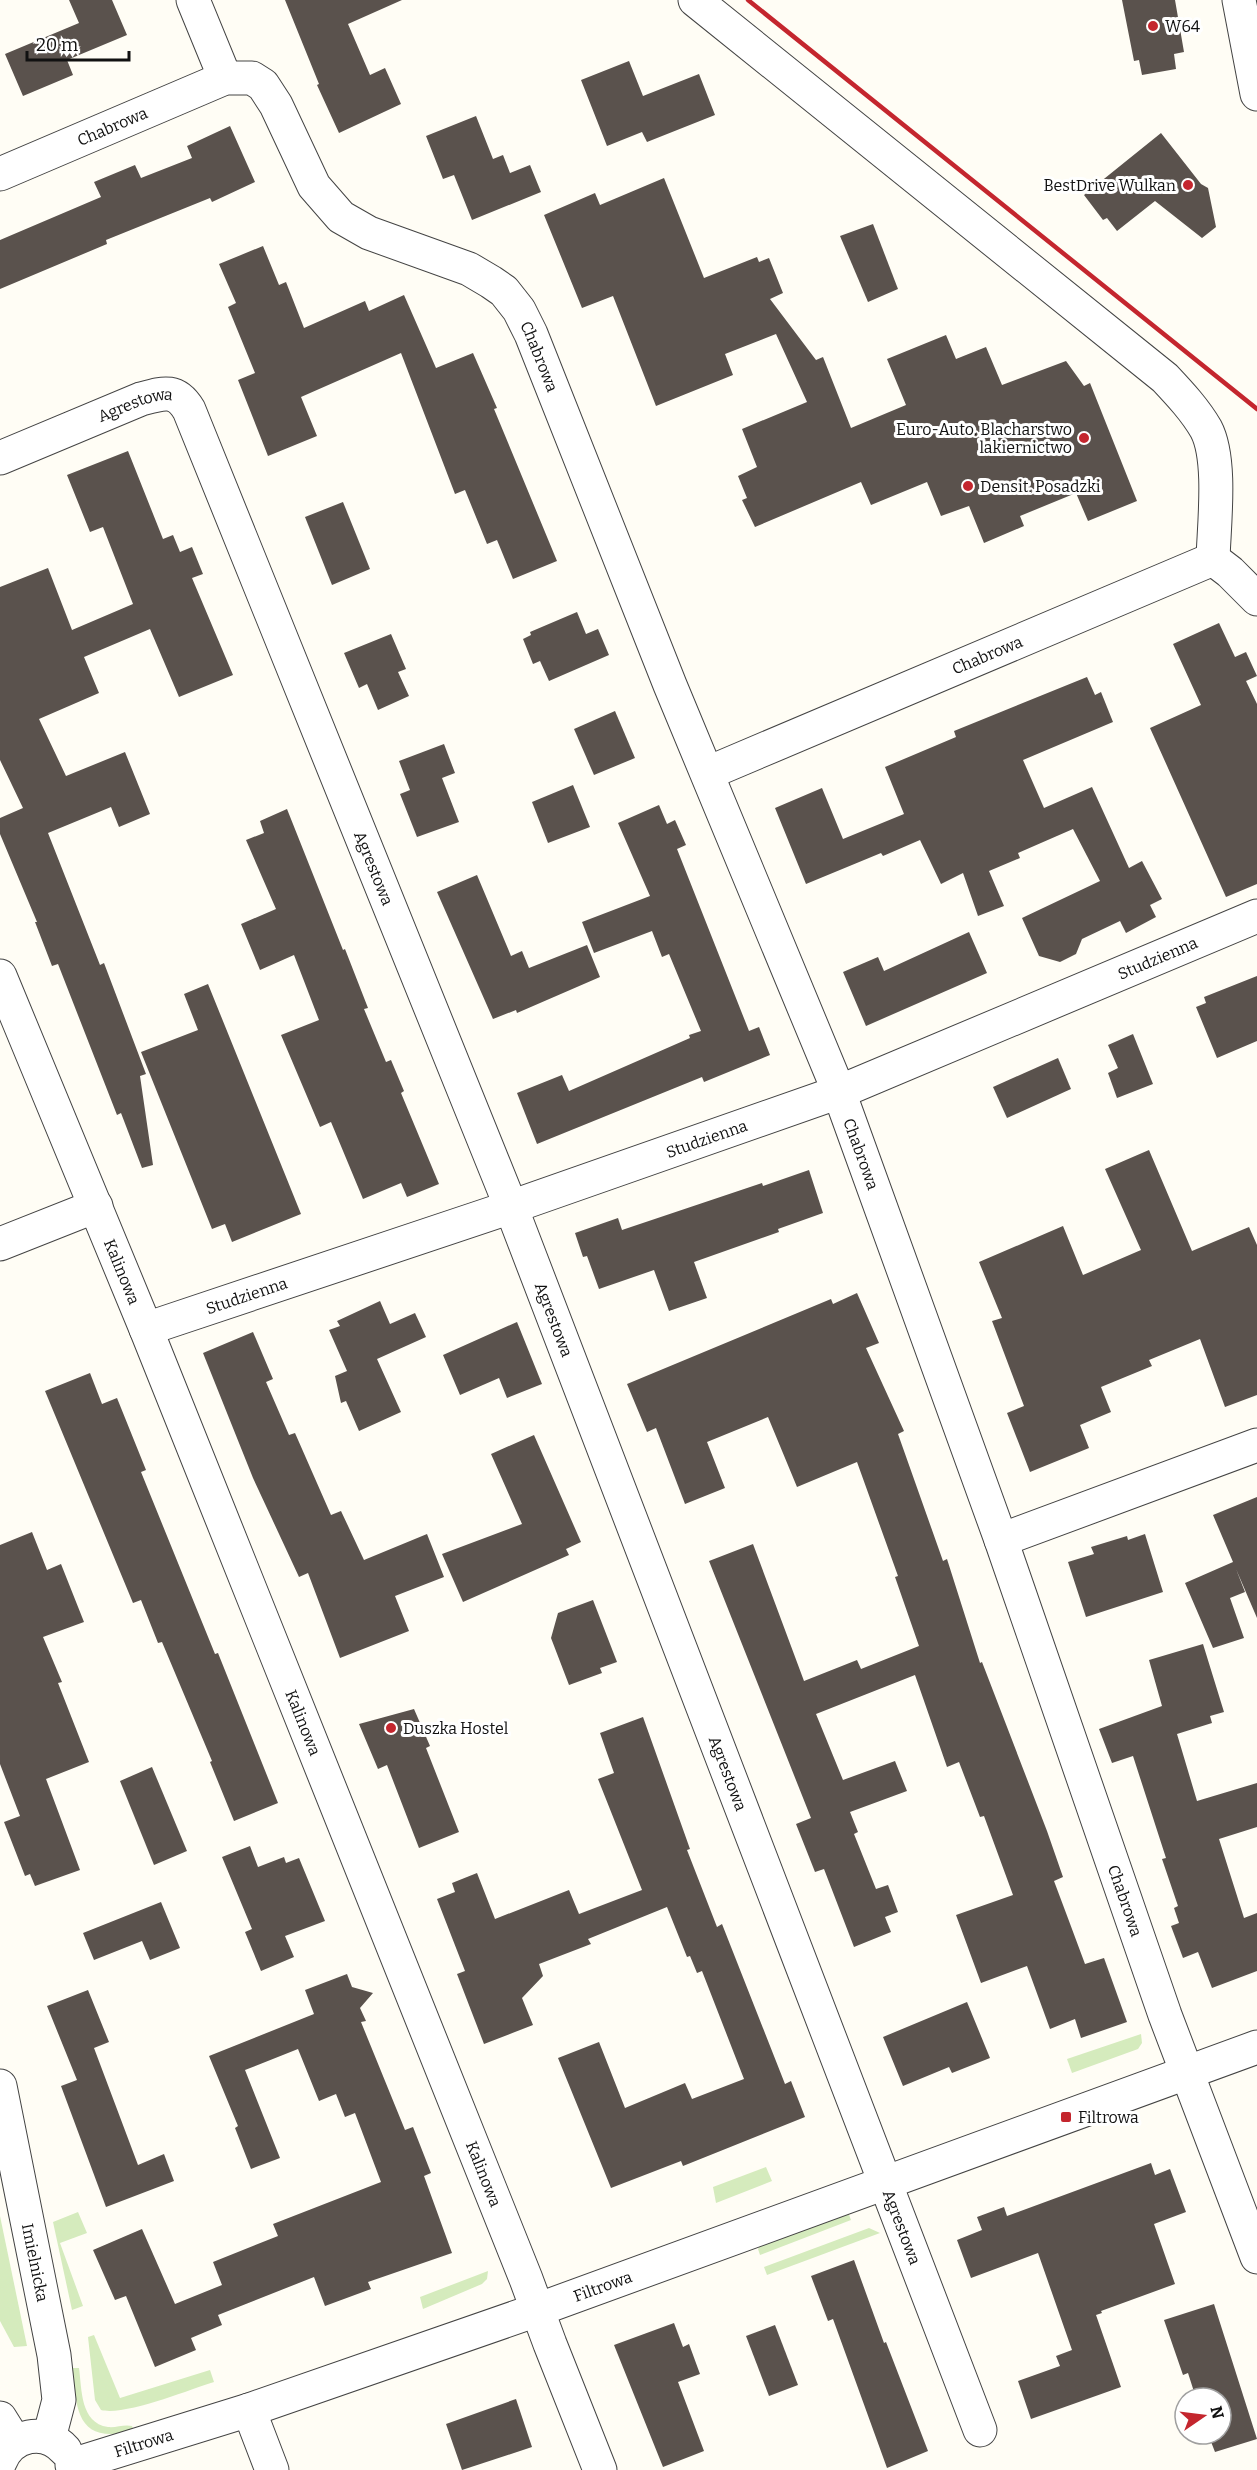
<svg xmlns="http://www.w3.org/2000/svg" width="1257" height="2470" viewBox="0 0 1257 2470" font-family="Bitter,serif">
	<style>
		.green { fill: #d5ebbd }
		.building { fill: #5a524d }
		.lines { fill: none; stroke-linecap: round; stroke-linejoin: round }
		.minor-casing { stroke: #444; stroke-width: 35 }
		.minor { stroke: #fff; stroke-width: 33 }
		.rail { stroke: #c4262e; stroke-width: 4.5 }
		.poi-dot { fill: #c4262e; stroke: #fff; stroke-width: 2 }
		.labels { text-anchor: middle; dominant-baseline: central; stroke-width: 6; stroke-linejoin: round; paint-order: stroke }
		.poi-label { font-size: 16px; fill: #111; stroke: #fff; text-anchor: start }
		.street-label { font-size: 16px; fill: #111; stroke: #fff }
	</style>
	<rect width="100%" height="100%" fill="#fffdf5"/>
	<g class="green">
		<path d="M1141,2034L1142,2043L1138,2049L1072,2073L1067,2059Z"/>
		<path d="M766,2167L772,2181L716,2203L713,2187Z"/>
		<path d="M78,2212L87,2233L60,2243L83,2306L72,2310L53,2222Z"/>
		<path d="M848,2212L851,2220L760,2255L758,2249L762,2243Z"/>
		<path d="M0,2216L27,2346L14,2347L0,2321Z"/>
		<path d="M869,2228L880,2233L767,2275L764,2267Z"/>
		<path d="M488,2271L487,2279L482,2284L423,2309L420,2297Z"/>
		<path d="M94,2335L120,2398L210,2370L214,2382C188,2390 125,2416 101,2410L95,2400L88,2337Z"/>
		<path d="M72,2368H79C82,2389 80,2423 108,2427C116,2428 124,2424 132,2426L134,2431C78,2444 77,2414 72,2368Z"/>
	</g>
	<g class="building">
		<path d="M69,0H112L127,35L67,60L73,75L23,96L5,54L79,23Z"/>
		<path d="M285,0H402L348,24L370,75L385,68L401,104L339,133L317,85L319,84Z"/>
		<path d="M1122,0H1175L1184,52L1174,54L1176,69L1142,75L1139,60L1134,61Z"/>
		<path d="M629,61L643,96L699,74L715,115L647,142L642,132L607,146L581,80Z"/>
		<path d="M476,116L493,159L503,155L510,173L530,165L541,192L472,220L454,175L443,179L426,136Z"/>
		<path d="M230,126L255,182L212,202L210,198L106,240L107,244L0,289V240L101,197L94,182L135,165L141,178L192,158L187,146Z"/>
		<path d="M1161,133L1201,184L1208,188L1216,227L1202,238L1155,201L1117,231L1107,218L1103,220L1084,195Z"/>
		<path d="M664,178L704,278L757,257L759,262L769,258L783,293L770,299L816,360L823,357L851,428L906,405L887,359L946,335L956,359L986,347L1002,385L1066,361L1084,386L1090,383L1137,501L1088,521L1076,493L1020,516L1024,526L984,543L969,506L941,516L927,482L871,505L861,482L755,527L742,500L747,498L738,476L757,467L742,429L807,402L776,334L725,354L733,375L656,406L613,296L582,308L544,215L595,193L600,205Z"/>
		<path d="M873,224L898,289L868,302L840,236Z"/>
		<path d="M263,246L279,285L286,282L304,328L365,301L369,311L404,295L436,368L473,353L497,408L494,409L557,561L513,579L497,540L487,544L465,490L455,494L401,353L301,397L317,436L268,456L238,380L255,373L228,307L236,303L219,264Z"/>
		<path d="M128,451L163,539L173,535L180,552L192,547L203,574L192,578L233,675L179,697L150,629L84,657L99,693L39,719L66,776L125,752L150,814L119,827L111,807L48,833L100,965L104,963L146,1074L140,1076L153,1165L142,1168L121,1113L117,1115L58,964L52,966L35,922H37L0,834V818L23,808L0,760V587L48,568L72,630L133,604L103,527L90,532L67,475Z"/>
		<path d="M343,502L370,569L332,585L305,517Z"/>
		<path d="M577,612L586,634L598,629L609,655L549,681L540,661L533,664L523,639L531,635L530,632Z"/>
		<path d="M1219,623L1235,657L1246,652L1257,676L1246,681L1257,704V884L1226,897L1150,728L1201,705L1173,644Z"/>
		<path d="M391,634L406,669L398,672L409,696L378,710L367,684L359,688L344,653Z"/>
		<path d="M1087,677L1095,695L1101,692L1113,722L1023,760L1044,808L1092,787L1129,868L1142,861L1162,899L1150,905L1156,917L1126,933L1120,921L1082,939L1076,954L1060,962L1039,956L1022,918L1100,881L1073,829L1018,853L1020,858L989,871L1004,906L978,916L963,873L941,884L920,840L883,856L881,853L806,884L775,808L822,788L843,839L904,814L885,767L956,737L954,731Z"/>
		<path d="M615,711L635,758L594,775L574,729Z"/>
		<path d="M444,744L455,773L442,778L459,822L417,837L400,794L410,790L399,761Z"/>
		<path d="M573,785L590,827L548,843L532,802Z"/>
		<path d="M659,805L667,824L675,820L686,845L677,849L749,1031L759,1027L770,1055L704,1082L702,1077L537,1144L517,1093L562,1075L569,1091L690,1038L689,1035L701,1031L669,954L662,957L652,931L594,953L582,922L650,896L618,823Z"/>
		<path d="M287,809L343,950L345,949L368,1008L364,1009L386,1062L391,1060L404,1091L401,1093L439,1184L407,1197L401,1183L363,1199L331,1122L320,1127L281,1035L319,1020L294,955L260,970L241,924L276,909L246,840L264,833L260,821Z"/>
		<path d="M477,875L511,956L522,951L529,968L587,945L600,977L517,1013L516,1010L493,1019L437,892Z"/>
		<path d="M969,932L987,973L866,1026L843,972L878,957L884,971Z"/>
		<path d="M1257,976V1041L1217,1058L1196,1007L1206,1003L1204,997Z"/>
		<path d="M208,984L301,1214L232,1242L225,1224L212,1229L141,1052L198,1030L184,994Z"/>
		<path d="M1133,1034L1153,1084L1117,1098L1108,1073L1118,1068L1108,1045Z"/>
		<path d="M1058,1058L1071,1089L1007,1118L993,1087Z"/>
		<path d="M1149,1150L1192,1251L1249,1227L1257,1245V1395L1225,1407L1200,1339L1149,1360L1152,1366L1101,1387L1111,1412L1080,1425L1089,1448L1030,1472L1007,1413L1024,1406L992,1321L1002,1318L979,1262L1063,1226L1083,1275L1141,1250L1105,1169Z"/>
		<path d="M809,1170L823,1213L778,1229L779,1232L694,1262L707,1298L669,1311L654,1270L599,1289L587,1256L583,1257L575,1233L618,1218L622,1230L762,1183L763,1186Z"/>
		<path d="M857,1293L879,1343L866,1348L904,1431L898,1434L943,1561L947,1559L980,1663L982,1662L1047,1831L1063,1877L1054,1881L1069,1921L1085,1964L1104,1958L1127,2022L1081,2038L1075,2019L1050,2029L1027,1966L981,1983L956,1915L1013,1895L984,1816L980,1817L959,1762L947,1767L915,1675L816,1714L843,1780L895,1761L907,1791L850,1812L858,1832L854,1834L876,1889L888,1885L898,1912L885,1917L891,1932L854,1947L824,1869L815,1872L796,1824L811,1818L709,1561L753,1544L804,1681L857,1660L861,1669L919,1646L895,1577L898,1576L857,1462L797,1487L768,1417L707,1442L725,1488L685,1504L656,1428L647,1432L627,1384L831,1299L833,1304Z"/>
		<path d="M380,1301L390,1324L415,1313L426,1337L377,1359L401,1412L359,1431L346,1401L341,1403L335,1376L347,1371L329,1330L340,1326L337,1321Z"/>
		<path d="M517,1322L542,1384L507,1398L499,1378L460,1395L443,1355Z"/>
		<path d="M253,1332L273,1379L266,1382L289,1435L295,1433L331,1515L341,1511L364,1560L427,1534L444,1577L395,1596L409,1631L340,1658L308,1573L299,1577L253,1478L203,1353Z"/>
		<path d="M90,1373L102,1404L117,1398L146,1470L141,1472L215,1654L218,1653L278,1803L234,1821L210,1762L212,1761L162,1642L158,1643L141,1600L133,1603L45,1391Z"/>
		<path d="M534,1435L581,1542L566,1549L569,1555L463,1602L442,1554L522,1524L491,1454Z"/>
		<path d="M1257,1497V1618L1236,1569L1245,1592L1230,1598L1244,1638L1213,1648L1185,1583L1233,1562L1213,1515Z"/>
		<path d="M32,1532L47,1570L61,1564L84,1622L43,1637L62,1682L58,1683L89,1762L46,1779L80,1870L35,1886L30,1874L25,1876L4,1822L20,1816L0,1764V1545Z"/>
		<path d="M1145,1534L1163,1592L1086,1617L1068,1562L1094,1554L1091,1547L1127,1536L1128,1540Z"/>
		<path d="M593,1600L617,1662L600,1668L602,1673L569,1685L551,1638L558,1613Z"/>
		<path d="M1203,1644L1224,1712L1210,1716L1212,1723L1177,1734L1197,1801L1257,1783V1827L1219,1839L1244,1918L1257,1913V1971L1212,1988L1198,1952L1183,1958L1171,1926L1179,1923L1174,1908L1178,1906L1162,1859L1166,1858L1133,1756L1112,1763L1099,1729L1162,1706L1149,1660Z"/>
		<path d="M414,1709L430,1746L426,1748L459,1832L419,1848L387,1765L378,1769L359,1724Z"/>
		<path d="M643,1717L690,1849L687,1850L717,1927L722,1924L785,2084L791,2081L805,2117L683,2166L681,2161L611,2188L558,2058L599,2042L625,2108L685,2083L692,2099L744,2079L702,1971L697,1973L690,1956L687,1957L667,1907L588,1939L591,1944L539,1964L543,1976L522,1998L533,2025L484,2044L457,1974L465,1971L437,1899L455,1892L452,1883L477,1873L495,1919L569,1890L579,1914L642,1890L598,1779L614,1773L600,1733Z"/>
		<path d="M152,1767L187,1851L154,1865L120,1781Z"/>
		<path d="M250,1846L258,1867L284,1857L286,1863L299,1858L325,1921L285,1936L294,1957L261,1971L245,1932L252,1929L222,1857Z"/>
		<path d="M161,1902L180,1948L150,1960L142,1941L94,1960L83,1933Z"/>
		<path d="M347,1974L352,1987L373,1993L360,2008L366,2021L361,2022L405,2130L413,2127L431,2173L424,2176L452,2253L368,2282L371,2289L325,2306L314,2277L218,2315L222,2325L191,2338L196,2350L155,2367L126,2296L115,2300L93,2250L142,2229L175,2304L222,2285L213,2262L278,2236L273,2224L381,2182L355,2113L345,2117L336,2094L319,2101L298,2049L245,2070L280,2158L251,2169L235,2128L238,2126L209,2056L314,2014L305,1990Z"/>
		<path d="M88,1990L109,2042L94,2048L138,2165L164,2154L174,2181L106,2207L61,2086L77,2080L47,2006Z"/>
		<path d="M967,2002L990,2058L952,2073L949,2067L903,2086L883,2037Z"/>
		<path d="M1151,2163L1155,2175L1170,2169L1186,2212L1154,2224L1175,2284L1101,2311L1102,2313L1096,2315L1121,2387L1031,2419L1018,2381L1060,2366L1056,2356L1072,2350L1038,2253L971,2278L957,2240L982,2230L977,2217L1004,2207L1007,2216Z"/>
		<path d="M854,2260L884,2343L886,2342L928,2451L887,2468L833,2319L828,2321L811,2276Z"/>
		<path d="M1214,2304L1257,2439L1215,2452L1208,2434H1221V2398H1196L1188,2373L1183,2375L1164,2320Z"/>
		<path d="M674,2323L683,2347L689,2344L700,2374L678,2382L704,2451L663,2467L614,2345Z"/>
		<path d="M775,2325L798,2385L769,2396L746,2336Z"/>
		<path d="M516,2399L532,2447L462,2470L446,2424Z"/>
	</g>
	<g class="lines">
		<defs>
			<g id="minor">
				<path d="M193,0L225,78"/>
				<path d="M695,0L1165,378C1180,394 1195,410 1206,429C1222,459 1214,525 1213,559"/>
				<path d="M1239,0L1257,94"/>
				<path id="s1" d="M0,174L225,78H252L263,85L276,105L314,186L341,217L369,233L469,269L491,282L504,291L519,310L531,334L670,685L839,1092L1001,1540L1165,2015L1257,2257"/>
				<path id="s2" d="M0,458L141,399C163,393 176,388 189,410L511,1207L980,2430"/>
				<path id="s3" d="M708,773L1213,559L1230,572L1257,599"/>
				<path id="s4" d="M0,976L146,1329L526,2279L550,2344L600,2470"/>
				<path d="M0,1244L96,1206"/>
				<path id="s5" d="M146,1329L511,1207L839,1092L1257,916"/>
				<path d="M1001,1540L1257,1445"/>
				<path id="s6" d="M0,2086L54,2355L59,2400L49,2438"/>
				<path d="M249,2410L272,2470"/>
				<path d="M0,2418L15,2442"/>
				<path d="M0,2462C11,2434 45,2427 65,2450"/>
				<path id="s7" d="M72,2465L249,2410L537,2310L1257,2047"/>
			</g>
		</defs>
		<use href="#minor" class="minor-casing"/>
		<use href="#minor" class="minor"/>
		<path class="rail" d="M748,0L1257,409"/>
	</g>
	<g class="poi-dot">
		<circle cx="1153" cy="26" r="6"/>
		<circle cx="1188" cy="185" r="6"/>
		<circle cx="1084" cy="438" r="6"/>
		<circle cx="968" cy="486" r="6"/>
		<circle cx="391" cy="1728" r="6"/>
		<rect x="1060" y="2111" width="12" height="12" rx="3"/>
	</g>
	<g class="labels">
		<g class="poi-label">
			<text x="1165" y="26">W64</text>
			<text x="1176" y="185" text-anchor="end">BestDrive Wulkan</text>
			<text x="1072" y="429" text-anchor="end">Euro-Auto. Blacharstwo<tspan x="1072" dy="18">lakiernictwo</tspan></text>
			<text x="980" y="486">Densit. Posadzki</text>
			<text x="403" y="1728">Duszka Hostel</text>
			<text x="1078" y="2117">Filtrowa</text>
		</g>
		<g class="street-label">
			<text stroke="none"><textPath href="#s1" startOffset="122">Chabrowa</textPath></text>
			<text stroke="none"><textPath href="#s1" startOffset="694">Chabrowa</textPath></text>
			<text stroke="none"><textPath href="#s2" startOffset="146">Agrestowa</textPath></text>
			<text stroke="none"><textPath href="#s3" startOffset="303">Chabrowa</textPath></text>
			<text stroke="none"><textPath href="#s2" startOffset="702">Agrestowa</textPath></text>
			<text stroke="none"><textPath href="#s5" startOffset="1078">Studzienna</textPath></text>
			<text stroke="none"><textPath href="#s5" startOffset="592">Studzienna</textPath></text>
			<text stroke="none"><textPath href="#s1" startOffset="1554">Chabrowa</textPath></text>
			<text stroke="none"><textPath href="#s4" startOffset="320">Kalinowa</textPath></text>
			<text stroke="none"><textPath href="#s5" startOffset="106">Studzienna</textPath></text>
			<text stroke="none"><textPath href="#s2" startOffset="1188">Agrestowa</textPath></text>
			<text stroke="none"><textPath href="#s4" startOffset="806">Kalinowa</textPath></text>
			<text stroke="none"><textPath href="#s2" startOffset="1674">Agrestowa</textPath></text>
			<text stroke="none"><textPath href="#s1" startOffset="2346">Chabrowa</textPath></text>
			<text stroke="none"><textPath href="#s4" startOffset="1292">Kalinowa</textPath></text>
			<text stroke="none"><textPath href="#s2" startOffset="2160">Agrestowa</textPath></text>
			<text stroke="none"><textPath href="#s6" startOffset="180">Imielnicka</textPath></text>
			<text stroke="none"><textPath href="#s7" startOffset="560">Filtrowa</textPath></text>
			<text stroke="none"><textPath href="#s7" startOffset="75">Filtrowa</textPath></text>
		</g>
	</g>
	<g transform="translate(1203 2416) rotate(76)"><circle r="28" fill="#ffffff" stroke="#a0a0a0" stroke-width="1.5"/>
	<path d="M0-4.5L10 22L0 15L-10 22Z" fill="#c4262e"/>
	<text y="-9" font-size="16" font-weight="bold" text-anchor="middle" fill="#111111">N</text>
	</g>
	<path d="M27 51v9h102v-9" fill="none" stroke="#111111" stroke-width="3"/>
	<text x="36" y="51" font-size="18" fill="#111111" stroke="#ffffff" stroke-width="4.5" paint-order="stroke">20 m</text>
</svg>
